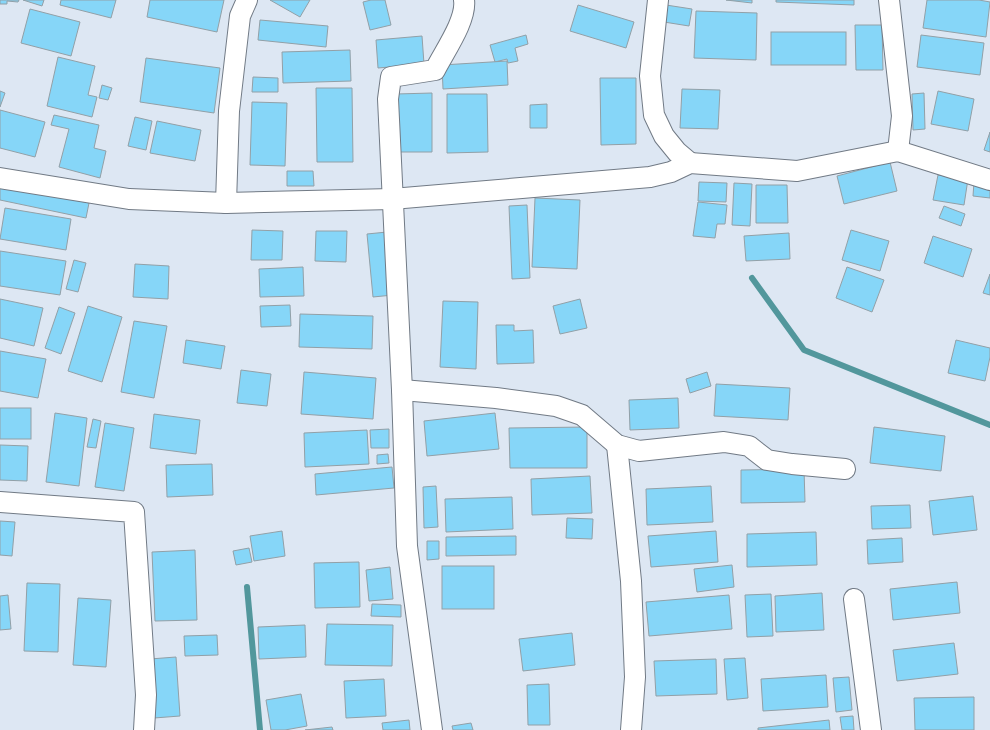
<svg xmlns="http://www.w3.org/2000/svg" width="990" height="730" viewBox="0 0 990 730" font-family="Barlow,sans-serif">
	<style>
		.lines { fill: none; stroke-linecap: round; stroke-linejoin: round }
		.stream { stroke: #52979c; stroke-width: 6 }
		.building { fill: #86d6f8; stroke: #92a0a7 }
		.minor-casing { stroke: #717a85; stroke-width: 22 }
		.minor { stroke: #fff; stroke-width: 20 }
	</style>
	<rect width="100%" height="100%" fill="#dde7f3"/>
	<g class="lines">
		<g class="stream">
			<path d="M752,278L804,350L990,425"/>
			<path d="M247,587L260,730"/>
		</g>
	</g>
	<g class="building">
		<path d="M0,0H19L18,2L7,1V4H0Z"/>
		<path d="M23,0H44L42,6Z"/>
		<path d="M61,0H116L111,18L60,5Z"/>
		<path d="M150,0H224L217,32L147,17Z"/>
		<path d="M270,0H310L300,17Z"/>
		<path d="M371,0H385L391,25L370,30L363,2Z"/>
		<path d="M726,0H752V3Z"/>
		<path d="M776,0H854V5L776,2Z"/>
		<path d="M927,0H979L990,2L986,37L923,28Z"/>
		<path d="M578,5L634,22L626,48L570,31Z"/>
		<path d="M666,5L692,9L689,26L664,22Z"/>
		<path d="M30,9L80,22L71,56L21,43Z"/>
		<path d="M696,11L757,13L756,60L694,58Z"/>
		<path d="M260,20L328,26L326,47L258,40Z"/>
		<path d="M855,25H882L883,70H856Z"/>
		<rect x="771" y="32" width="75" height="33"/>
		<path d="M526,35L528,44L515,48L518,61L508,63L507,59L495,62L490,45Z"/>
		<path d="M921,35L984,43L980,75L917,67Z"/>
		<path d="M422,36L424,64L378,68L376,40Z"/>
		<path d="M350,50L351,81L283,83L282,52Z"/>
		<path d="M58,57L95,66L88,95L97,97L92,117L47,106Z"/>
		<path d="M146,58L220,68L214,113L140,102Z"/>
		<path d="M507,61L508,85L443,89L442,65Z"/>
		<path d="M253,77L278,78V92H252Z"/>
		<path d="M600,78H636V144L601,145Z"/>
		<path d="M102,85L112,88L108,100L99,98Z"/>
		<path d="M316,88H352L353,162H317Z"/>
		<path d="M682,89L720,90L718,129L680,128Z"/>
		<path d="M0,91L5,93L0,107Z"/>
		<path d="M938,91L974,99L968,131L931,124Z"/>
		<path d="M432,93V152H396V94Z"/>
		<path d="M924,93L925,129L913,130L912,94Z"/>
		<path d="M447,94H487L488,152L447,153Z"/>
		<path d="M252,102L287,103L285,166L250,165Z"/>
		<path d="M547,104V128H530V105Z"/>
		<path d="M0,110L45,122L35,157L0,148Z"/>
		<path d="M54,115L99,125L94,148L106,151L100,178L59,167L69,129L51,125Z"/>
		<path d="M135,117L152,121L146,150L128,146Z"/>
		<path d="M157,121L201,130L195,161L150,153Z"/>
		<path d="M990,132V152L984,150Z"/>
		<path d="M890,162L897,191L844,204L837,176Z"/>
		<path d="M287,171H313L314,186H287Z"/>
		<path d="M938,175L968,179L964,205L933,200Z"/>
		<path d="M699,182L727,183L726,202L698,201Z"/>
		<path d="M974,182L990,185V198L973,196Z"/>
		<path d="M734,183L752,184L750,226L732,225Z"/>
		<path d="M0,184L89,203L86,218L0,200Z"/>
		<path d="M756,185H787L788,223H756Z"/>
		<path d="M535,198L580,200L577,269L532,267Z"/>
		<path d="M698,202L727,205L725,224H717L715,238L693,236Z"/>
		<path d="M527,205L530,278L512,279L509,206Z"/>
		<path d="M944,206L965,214L961,226L939,218Z"/>
		<path d="M5,208L71,219L66,250L0,239Z"/>
		<path d="M252,230L283,231L282,260H251Z"/>
		<path d="M851,230L889,241L880,271L842,260Z"/>
		<path d="M316,231H347L346,262L315,261Z"/>
		<path d="M387,232L393,295L373,297L367,234Z"/>
		<path d="M789,233L790,259L746,261L744,236Z"/>
		<path d="M933,236L972,249L963,277L924,263Z"/>
		<path d="M0,251L66,261L60,295L0,286Z"/>
		<path d="M74,260L86,263L78,292L66,289Z"/>
		<path d="M135,264L169,266L168,299L133,297Z"/>
		<path d="M303,267L304,296L260,297L259,269Z"/>
		<path d="M847,267L884,280L872,312L836,298Z"/>
		<path d="M990,274V295L983,293Z"/>
		<path d="M0,299L43,308L34,346L0,338Z"/>
		<path d="M580,299L587,328L560,334L553,306Z"/>
		<path d="M443,301L478,302L476,369L440,367Z"/>
		<path d="M290,305L291,326L261,327L260,306Z"/>
		<path d="M88,306L122,317L102,382L68,371Z"/>
		<path d="M59,307L75,313L61,354L45,348Z"/>
		<path d="M300,314L373,316L372,349L299,347Z"/>
		<path d="M134,321L167,326L154,398L121,392Z"/>
		<path d="M496,325H514V331L533,330L534,363L497,364Z"/>
		<path d="M186,340L225,346L221,369L183,363Z"/>
		<path d="M956,340L990,348V357L985,381L948,373Z"/>
		<path d="M0,351L46,359L38,398L0,391Z"/>
		<path d="M241,370L271,374L267,406L237,403Z"/>
		<path d="M304,372L376,378L373,419L301,414Z"/>
		<path d="M707,372L711,386L690,393L686,379Z"/>
		<path d="M716,384L790,388L788,420L714,416Z"/>
		<path d="M678,398L679,428L630,430L629,400Z"/>
		<rect x="0" y="408" width="31" height="31"/>
		<path d="M55,413L87,418L79,486L46,482Z"/>
		<path d="M495,413L499,449L427,456L424,421Z"/>
		<path d="M154,414L200,420L196,454L150,448Z"/>
		<path d="M93,419L101,421L96,448L87,447Z"/>
		<path d="M105,423L134,428L124,491L95,487Z"/>
		<path d="M587,427V468H510L509,428Z"/>
		<path d="M874,427L945,436L941,471L870,463Z"/>
		<path d="M389,429V448H371L370,430Z"/>
		<path d="M367,430L369,464L305,467L304,433Z"/>
		<path d="M0,445L28,446L27,481L0,480Z"/>
		<path d="M388,454L389,463L377,464V455Z"/>
		<path d="M212,464L213,495L167,497L166,465Z"/>
		<path d="M392,467L394,488L316,495L315,474Z"/>
		<path d="M804,469L805,502L741,503V470Z"/>
		<path d="M590,476L592,513L532,515L531,479Z"/>
		<path d="M436,486L438,527L424,528L423,487Z"/>
		<path d="M711,486L713,522L647,525L646,489Z"/>
		<path d="M973,496L977,530L933,535L929,501Z"/>
		<path d="M512,497L513,529L446,532L445,499Z"/>
		<path d="M910,505L911,528L872,529L871,506Z"/>
		<path d="M567,518L593,519L592,539L566,538Z"/>
		<path d="M0,521L15,522L12,556L0,555Z"/>
		<path d="M282,531L285,556L254,561L250,536Z"/>
		<path d="M716,531L718,562L651,567L648,536Z"/>
		<path d="M816,532L817,565L747,567V534Z"/>
		<path d="M516,536V555L446,556V537Z"/>
		<path d="M902,538L903,562L868,564L867,540Z"/>
		<path d="M427,541H439V559L427,560Z"/>
		<path d="M249,548L252,562L236,565L233,551Z"/>
		<path d="M195,550L197,620L155,621L152,552Z"/>
		<path d="M359,562L360,607L315,608L314,563Z"/>
		<path d="M732,565L734,587L697,592L694,569Z"/>
		<rect x="442" y="566" width="52" height="43"/>
		<path d="M390,567L393,599L369,601L366,570Z"/>
		<path d="M957,582L960,613L893,620L890,589Z"/>
		<path d="M27,583L60,584L58,652L24,651Z"/>
		<path d="M822,593L824,630L776,632L775,596Z"/>
		<path d="M771,594L773,636L747,637L745,595Z"/>
		<path d="M8,595L11,629L0,630V596Z"/>
		<path d="M729,595L732,629L649,636L646,602Z"/>
		<path d="M78,598L111,600L106,667L73,665Z"/>
		<path d="M372,604L401,605V617L371,616Z"/>
		<path d="M327,624L393,625L392,666L325,665Z"/>
		<path d="M305,625L306,657L259,659L258,627Z"/>
		<path d="M572,633L575,665L523,671L519,639Z"/>
		<path d="M217,635L218,655L185,656L184,636Z"/>
		<path d="M954,643L958,674L897,681L893,650Z"/>
		<path d="M176,657L180,716L154,718L150,659Z"/>
		<path d="M745,658L748,698L727,700L724,659Z"/>
		<path d="M716,659L717,694L656,696L654,661Z"/>
		<path d="M826,675L828,707L763,711L761,679Z"/>
		<path d="M849,677L852,710L836,712L833,678Z"/>
		<path d="M384,679L386,716L346,718L344,681Z"/>
		<path d="M549,684L550,725H528L527,685Z"/>
		<path d="M301,694L307,726L285,730H271L266,700Z"/>
		<path d="M974,697V730H915L914,698Z"/>
		<path d="M853,716L854,730H842L840,717Z"/>
		<path d="M409,720L410,730H383L382,723Z"/>
		<path d="M829,720L830,730H758V728Z"/>
		<path d="M471,723L473,730H453L452,726Z"/>
		<path d="M332,727L333,730H305Z"/>
	</g>
	<g class="lines">
		<defs>
			<g id="minor">
				<path d="M658,0L650,76L654,115L664,136L677,152L690,163"/>
				<path d="M889,0L902,116L898,151"/>
				<path d="M0,178L129,199L226,203L392,199L650,177L671,172L690,163L797,171L898,151L990,180"/>
				<path d="M226,203L229,111L240,16L247,0"/>
				<path d="M402,390L496,398L556,406L582,415L617,445L639,451L724,442L749,446L767,460L792,464L845,469"/>
				<path d="M617,445L631,581L635,677L631,730"/>
				<path d="M0,502L134,512L146,695L144,730"/>
				<path d="M854,599L871,730"/>
				<path d="M432,730L407,546L402,390L388,99L391,77L435,70C444,52 467,20 464,0"/>
			</g>
		</defs>
		<use href="#minor" class="minor-casing"/>
		<use href="#minor" class="minor"/>
	</g>
</svg>
